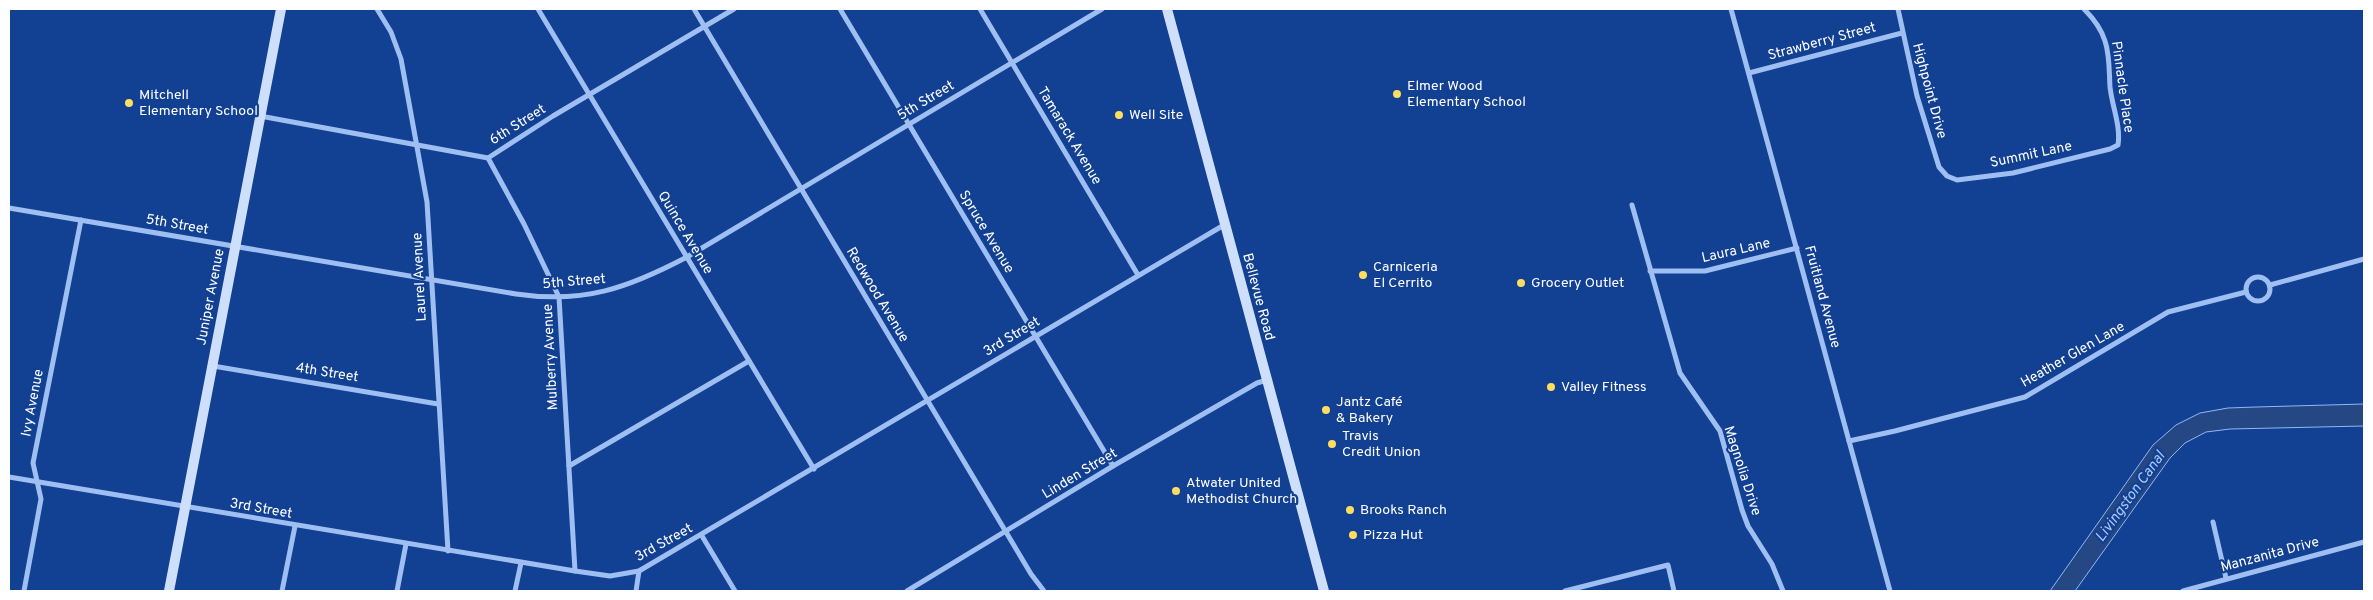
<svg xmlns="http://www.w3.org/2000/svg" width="2373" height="600" viewBox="0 0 2373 600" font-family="Overpass,sans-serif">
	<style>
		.water { fill: #254784; stroke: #91b8f5 }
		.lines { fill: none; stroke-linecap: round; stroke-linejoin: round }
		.street { stroke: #9fbff2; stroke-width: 5 }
		.secondary { stroke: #cedffc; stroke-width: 10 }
		.poi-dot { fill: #ffdd60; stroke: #124092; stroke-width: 2 }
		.labels { text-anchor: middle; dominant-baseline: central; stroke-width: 4.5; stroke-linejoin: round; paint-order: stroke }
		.street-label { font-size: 14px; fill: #fff; stroke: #124092 }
		.poi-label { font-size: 14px; fill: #fff; stroke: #124092; text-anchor: start }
		.water-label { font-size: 15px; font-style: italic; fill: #acc9f9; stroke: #124092 }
	</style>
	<rect width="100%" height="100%" fill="#124092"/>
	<path class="water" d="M2364,404V426L2230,429L2206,432L2185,443L2170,458L2075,591H2050L2153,445L2176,425L2200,413L2228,408L2256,407Z"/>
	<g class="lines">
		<g class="street">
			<path d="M377,9L391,32L401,59L427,202L448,551"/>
			<path d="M538,9L814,469"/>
			<path d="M694,9L1031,574L1044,591"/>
			<path d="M840,9L1113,466"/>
			<path d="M980,9L1138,275"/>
			<path d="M1731,9L1890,591"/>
			<path d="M1898,9L1917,96L1939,167L1947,176L1957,180L2013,173L2110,149L2118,145C2121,126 2112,106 2110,87C2109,72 2110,56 2105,41C2101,28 2093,18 2084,9"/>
			<path d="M1749,73L1902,33"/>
			<path d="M260,116L488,158L553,116L734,9"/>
			<path d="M488,158L524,224L559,297L575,571"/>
			<path d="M1632,205L1680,373L1720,431L1742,510L1748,526L1772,564L1783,591"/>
			<path d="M9,208L516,294C584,304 628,288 687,257L1102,9"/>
			<path d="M1650,271H1705L1797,248"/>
			<circle cx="2258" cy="289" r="12"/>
			<path d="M2270,285L2364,259"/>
			<path d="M213,366L438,404"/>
			<path d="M1849,441L1895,431L2025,397L2168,312L2246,292"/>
			<path d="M569,466L749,361"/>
			<path d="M9,477L575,571L610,576L639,571L1224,225"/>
			<path d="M2213,522L2226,578"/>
			<path d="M702,536L735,591"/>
			<path d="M24,591L41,499L33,463L81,220"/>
			<path d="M282,591L295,526"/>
			<path d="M397,591L406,544"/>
			<path d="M515,591L521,563"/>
			<path d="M636,591L639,571"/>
			<path d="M907,591L1113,466L1257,383L1267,380"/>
			<path d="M1565,591L1668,565L1674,591"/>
			<path d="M2183,591L2364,542"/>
		</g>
		<g class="secondary">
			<path d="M1167,9L1324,591"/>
			<path d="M169,591L281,9"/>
		</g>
	</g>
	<g class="poi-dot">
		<circle cx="1397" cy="94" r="5"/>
		<circle cx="129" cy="103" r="5"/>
		<circle cx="1119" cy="115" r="5"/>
		<circle cx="1363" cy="275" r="5"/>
		<circle cx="1521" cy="283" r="5"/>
		<circle cx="1551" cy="387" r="5"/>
		<circle cx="1326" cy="410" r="5"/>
		<circle cx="1332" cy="444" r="5"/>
		<circle cx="1176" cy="491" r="5"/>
		<circle cx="1350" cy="510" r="5"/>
		<circle cx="1353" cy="535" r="5"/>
	</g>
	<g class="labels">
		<g class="street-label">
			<text transform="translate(1822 42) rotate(-15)">Strawberry Street</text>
			<text transform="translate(2122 87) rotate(82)">Pinnacle Place</text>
			<text transform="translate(1929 91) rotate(75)">Highpoint Drive</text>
			<text transform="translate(926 101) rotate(-31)">5th Street</text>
			<text transform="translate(518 125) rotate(-32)">6th Street</text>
			<text transform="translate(1069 136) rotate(59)">Tamarack Avenue</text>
			<text transform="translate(2031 155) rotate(-12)">Summit Lane</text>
			<text transform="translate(177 225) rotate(10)">5th Street</text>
			<text transform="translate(986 232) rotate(59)">Spruce Avenue</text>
			<text transform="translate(685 233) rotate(59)">Quince Avenue</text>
			<text transform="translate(1736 251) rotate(-13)">Laura Lane</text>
			<text transform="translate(420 277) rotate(-93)">Laurel Avenue</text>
			<text transform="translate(574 282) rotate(-5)">5th Street</text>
			<text transform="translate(877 295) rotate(59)">Redwood Avenue</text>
			<text transform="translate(211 297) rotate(-79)">Juniper Avenue</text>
			<text transform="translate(1258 297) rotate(75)">Bellevue Road</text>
			<text transform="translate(1822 297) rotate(75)">Fruitland Avenue</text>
			<text transform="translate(1012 337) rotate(-31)">3rd Street</text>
			<text transform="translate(2073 355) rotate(-30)">Heather Glen Lane</text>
			<text transform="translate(551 357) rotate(-93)">Mulberry Avenue</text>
			<text transform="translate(327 373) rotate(9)">4th Street</text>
			<text transform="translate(33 403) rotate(-79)">Ivy Avenue</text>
			<text transform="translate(1742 471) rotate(72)">Magnolia Drive</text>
			<text transform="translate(1080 474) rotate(-31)">Linden Street</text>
			<text transform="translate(261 509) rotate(10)">3rd Street</text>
			<text transform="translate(664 543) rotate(-29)">3rd Street</text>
			<text transform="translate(2270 555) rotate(-15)">Manzanita Drive</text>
		</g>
		<g class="poi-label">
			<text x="1407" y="86">Elmer Wood<tspan x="1407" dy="16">Elementary School</tspan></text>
			<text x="139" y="95">Mitchell<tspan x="139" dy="16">Elementary School</tspan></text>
			<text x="1129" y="115">Well Site</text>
			<text x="1373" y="267">Carniceria<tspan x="1373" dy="16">El Cerrito</tspan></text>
			<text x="1531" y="283">Grocery Outlet</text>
			<text x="1561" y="387">Valley Fitness</text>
			<text x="1336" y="402">Jantz Café<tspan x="1336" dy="16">&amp; Bakery</tspan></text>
			<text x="1342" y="436">Travis<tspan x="1342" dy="16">Credit Union</tspan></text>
			<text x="1186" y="483">Atwater United<tspan x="1186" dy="16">Methodist Church</tspan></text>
			<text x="1360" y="510">Brooks Ranch</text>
			<text x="1363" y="535">Pizza Hut</text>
		</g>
		<g class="water-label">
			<text transform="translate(2131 497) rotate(-54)">Livingston Canal</text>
		</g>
	</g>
	<rect width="2373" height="600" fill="none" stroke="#ffffff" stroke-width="20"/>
</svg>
